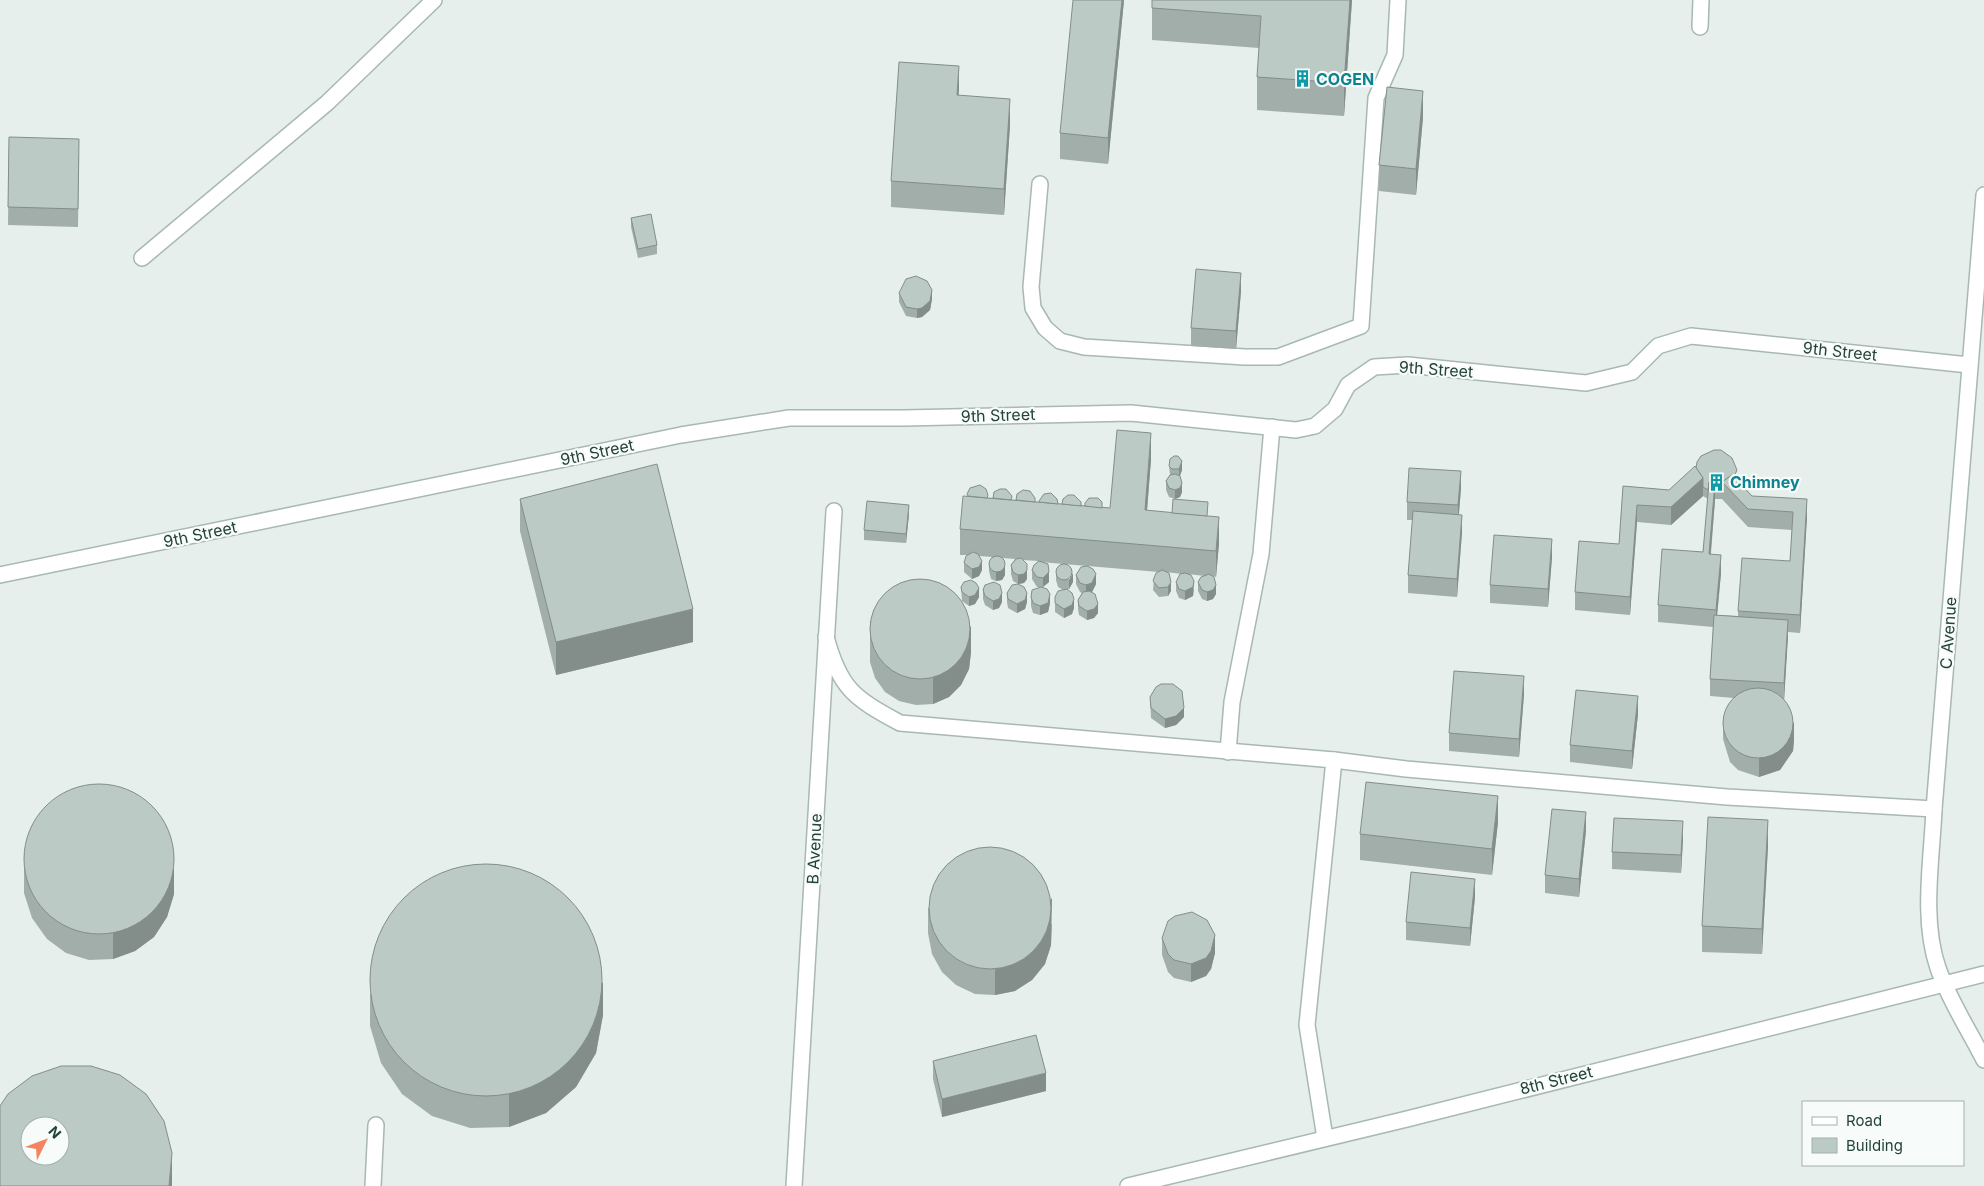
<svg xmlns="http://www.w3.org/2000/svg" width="1984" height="1186" viewBox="0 0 1984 1186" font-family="Inter,sans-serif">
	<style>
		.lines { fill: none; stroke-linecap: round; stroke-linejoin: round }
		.minor-casing { stroke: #a8b8b2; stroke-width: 18 }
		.minor { stroke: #fff; stroke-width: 15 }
		.wall { fill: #a1aea9; fill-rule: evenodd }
		.shaded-wall { fill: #838d89 }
		.building { fill: #bbcac4; stroke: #838d89; fill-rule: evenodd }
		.labels { text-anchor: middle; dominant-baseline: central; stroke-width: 4.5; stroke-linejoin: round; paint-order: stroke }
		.culture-label { font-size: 16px; font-weight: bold; fill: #0d838f; stroke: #f7fbf9; text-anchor: start }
		.street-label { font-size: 16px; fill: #24423a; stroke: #f7fbf9 }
	</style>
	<rect width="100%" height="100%" fill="#e6efeb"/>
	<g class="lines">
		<defs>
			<g id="minor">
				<path d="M1700,27L1701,0"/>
				<path d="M1040,184L1031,287L1033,308L1045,328L1060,341L1084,347L1245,357H1278L1361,326L1376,98L1395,55L1398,0"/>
				<path d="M1984,195L1934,809C1932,859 1921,919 1938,968C1949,1000 1969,1030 1984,1060"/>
				<path d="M142,258L327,103L434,0"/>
				<path d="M0,575L681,435L789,418H904L1131,413L1296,430L1315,426L1335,409L1348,385L1374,367L1408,365L1586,383L1632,372L1658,346L1691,336L1969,365"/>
				<path d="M826,637C840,689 854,698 900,723L1334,760L1406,769L1727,797L1934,809"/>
				<path d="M1228,752L1232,702L1261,554L1272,427"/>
				<path d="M1325,1138L1307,1025L1334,760"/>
				<path d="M373,1186L376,1125"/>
				<path d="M794,1186L834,511"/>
				<path d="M1128,1186L1407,1119L1984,974"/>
			</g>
		</defs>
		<use href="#minor" class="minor-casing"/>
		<use href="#minor" class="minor"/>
	</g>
	<g class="wall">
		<path d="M1124,0L1108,164L1060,159V133Z"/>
		<path d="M1352,0L1344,116L1257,110V77L1259,48L1152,40V8Z"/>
		<path d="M1423,117L1416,195L1379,191V165Z"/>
		<path d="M1010,125L1004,215L891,207V181Z"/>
		<path d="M9,137L79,157L78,227L8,225Z"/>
		<path d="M631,218L657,245V254L638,258L631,227Z"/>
		<path d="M1241,291L1236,349L1191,346V328Z"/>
		<path d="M899,293L932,299L930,310L922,317L917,318L906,316L899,302Z"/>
		<path d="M1151,459L1147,511L1208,516L1219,543L1216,577L1213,576L1216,594L1213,599L1207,601L1202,599L1198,591V582L1205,576L1188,574L1194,590L1193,596L1185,600L1179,598L1176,591V582L1182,574L1166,572L1171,591L1168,596L1159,597L1153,590L1154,578L1159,572L1040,562L1049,582L1043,587H1042L1050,603L1048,612L1040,615L1033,613L1031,606V597L1041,587H1037L1032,579V570L1038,561L1023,560L1027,579L1024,583L1018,584L1027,602L1025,609L1017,613L1008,608L1007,602V593L1018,584L1013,581L1011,574V565L1015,559L1003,558L1005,575L1002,580L996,581L991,579L989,571V562L992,557L979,556L982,570L979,576L972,579L964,572V563L967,555H960V529L967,496L1110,508Z"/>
		<path d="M1169,466L1182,470L1180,476L1182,492L1180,497L1175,499L1169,497L1166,490V481L1170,475Z"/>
		<path d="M1696,468L1737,479L1752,496L1807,517L1800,633L1788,632L1784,700L1794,740L1793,751L1780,770L1759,777L1738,770L1730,762L1723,739V721L1734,698L1710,696V679L1713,627L1658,622V605L1703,552L1708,499L1703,496L1671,525L1637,522L1630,615L1575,610V592L1619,544L1623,486L1669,490ZM1715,499H1722L1748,527L1792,530L1790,561L1738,611V616L1717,615L1721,573L1711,554Z"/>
		<path d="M1461,488L1459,514L1462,532L1457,597L1408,593V575L1413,520H1407V502Z"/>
		<path d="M520,499L693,642L556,675L520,531Z"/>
		<path d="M909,514L906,543L864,540V530Z"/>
		<path d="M1552,557L1548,607L1490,603V585Z"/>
		<path d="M1056,571L1073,582L1069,589H1067L1074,608L1072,614L1064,618L1055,612V597L1063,590L1058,587L1056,580Z"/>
		<path d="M1076,575L1096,584L1092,592L1098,613L1094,618L1087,620L1079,615L1078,609V600L1082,593L1080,592L1076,584Z"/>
		<path d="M961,587L979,597L975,604L969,606L962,601Z"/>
		<path d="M983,590L1002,602L999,608L993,610L985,605L983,599Z"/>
		<path d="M870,621L971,652L969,669L961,685L949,697L933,704L916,705L899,701L885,692L875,678L870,662Z"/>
		<path d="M1524,694L1519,757L1449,751V733Z"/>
		<path d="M1150,697L1184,717L1176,725L1165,728L1151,718Z"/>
		<path d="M1638,714L1632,769L1570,762V745Z"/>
		<path d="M1498,822L1492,875L1360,860V834Z"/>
		<path d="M1586,830L1579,897L1545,893V875Z"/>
		<path d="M1683,839L1681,873L1612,869V852Z"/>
		<path d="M1768,846L1762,954L1702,952V926Z"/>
		<path d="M24,868L174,894L167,917L154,937L135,951L113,959L89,960L66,953L47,939L32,918L24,893Z"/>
		<path d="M1475,897L1470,946L1406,940V922Z"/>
		<path d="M928,908L1052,924L1051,945L1045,964L1032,980L1015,991L995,995L975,994L956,985L942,972L932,954L928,933Z"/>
		<path d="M1162,938L1215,953L1211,969L1206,976L1191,982L1174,978L1168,972L1162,955Z"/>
		<path d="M370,994L603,1015L596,1053L576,1087L546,1113L509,1127L470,1128L432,1116L402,1094L381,1063L370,1026Z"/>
		<path d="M933,1061L1046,1091L942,1117L933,1079Z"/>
	</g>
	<g class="shaded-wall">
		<path d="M1122,0H1124L1108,164V138Z"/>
		<path d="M1350,0H1352L1344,116V83Z"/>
		<path d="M959,66V91L957,121V95Z"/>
		<path d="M1423,91V117L1416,195V169Z"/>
		<path d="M1010,99V125L1004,215V189Z"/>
		<path d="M1241,273V291L1236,349V331Z"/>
		<path d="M932,290V299L930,310L922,317L917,318V309Z"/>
		<path d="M1151,433V459L1145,536V510Z"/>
		<path d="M1182,461V470L1179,478V469Z"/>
		<path d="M1461,471V488L1458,523V505Z"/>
		<path d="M1703,478V496L1671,525V507Z"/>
		<path d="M1715,482V500L1709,572V554Z"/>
		<path d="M1182,483V492L1180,497L1175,499V490Z"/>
		<path d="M1807,499V517L1800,633V615Z"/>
		<path d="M909,505V514L906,543V534Z"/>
		<path d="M1637,505V522L1630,615V597Z"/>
		<path d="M1462,515V532L1457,597V579Z"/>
		<path d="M1219,517V543L1216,577V551Z"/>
		<path d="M1552,539V557L1548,607V589Z"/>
		<path d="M1721,555V573L1716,627V610Z"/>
		<path d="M982,561V570L979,576L972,579V569Z"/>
		<path d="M1005,566V575L1002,580L996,581V572Z"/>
		<path d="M1027,570V579L1024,583L1018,584V575Z"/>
		<path d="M1049,572V582L1043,587V578Z"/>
		<path d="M1073,573V582L1069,589V580Z"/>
		<path d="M1096,574V584L1092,592L1086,594V585Z"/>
		<path d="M1194,581L1193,596L1185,600V591Z"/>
		<path d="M1171,582V591L1168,596V587Z"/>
		<path d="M1216,585V594L1213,599L1207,601V592Z"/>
		<path d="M979,588V597L975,604L969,606V597Z"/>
		<path d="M1002,593V602L999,608L993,610V601Z"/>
		<path d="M1027,593V602L1025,609L1017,613V604Z"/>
		<path d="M1050,594V603L1048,612L1040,615V606Z"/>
		<path d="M1074,599V608L1072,614L1064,618V609Z"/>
		<path d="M1098,604V613L1094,618L1087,620V611Z"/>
		<path d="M693,609V642L556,675V642Z"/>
		<path d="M1788,620V637L1784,701V683Z"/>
		<path d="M971,626V652L969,669L961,685L949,697L933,704V678Z"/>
		<path d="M1524,676V694L1519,757V739Z"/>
		<path d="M1638,696V714L1632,769V751Z"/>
		<path d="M1184,708V717L1176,725L1165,728V719Z"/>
		<path d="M1794,722V740L1793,751L1780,770L1759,777V759Z"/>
		<path d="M1498,796V822L1492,875V849Z"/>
		<path d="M1586,812V830L1579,897V879Z"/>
		<path d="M1768,820V846L1762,954V929Z"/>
		<path d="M1683,821V839L1681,873V855Z"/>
		<path d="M174,868V894L167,917L154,937L135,951L113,959V933Z"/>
		<path d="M1475,879V897L1470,946V928Z"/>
		<path d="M1052,898L1051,945L1045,964L1032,980L1015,991L995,995V970Z"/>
		<path d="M1215,935V953L1211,969L1206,976L1191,982V964Z"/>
		<path d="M603,982V1015L596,1053L576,1087L546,1113L509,1127V1094Z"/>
		<path d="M1046,1073V1091L942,1117V1099Z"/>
		<path d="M172,1153V1186H169Z"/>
	</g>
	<g class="building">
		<path d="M1073,0H1122L1108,138L1060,133Z"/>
		<path d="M1152,0H1350L1344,83L1257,77L1261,16L1152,8Z"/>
		<path d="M899,62L959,66L957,95L1010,99L1004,189L891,181Z"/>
		<path d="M1387,87L1423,91L1416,169L1379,165Z"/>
		<path d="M9,137L79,139L78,209L8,207Z"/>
		<path d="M651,214L657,245L638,249L631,218Z"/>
		<path d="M1196,269L1241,273L1236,331L1191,328Z"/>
		<path d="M916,276L927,281L932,290L930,301L922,308L917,309L906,307L899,293L906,279Z"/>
		<path d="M1117,430L1151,433L1145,510L1219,517L1216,551L960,529L963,496L1110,508Z"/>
		<path d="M1714,450H1721L1732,458L1737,470L1734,477L1732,475L1722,482V490H1715V482H1709L1708,490L1703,487V478L1696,468L1697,462L1701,456Z"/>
		<path d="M1174,456H1178L1182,461L1179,469H1172L1169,466L1170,459Z"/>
		<path d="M657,464L693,609L556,642L520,499Z"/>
		<path d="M1695,466L1703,478L1671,507L1637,505L1630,597L1575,592L1579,541L1619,544L1623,486L1669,490Z"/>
		<path d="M1409,468L1461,471L1458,505L1407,502Z"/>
		<path d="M1175,474L1180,476L1182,483L1180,488L1175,490L1169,488L1166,481L1170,475Z"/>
		<path d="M1732,475L1752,496L1807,499L1800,615L1738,611L1742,558L1790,561L1793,512L1748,509L1722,482Z"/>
		<path d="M1709,482H1715L1709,554L1721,555L1716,610L1658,605L1662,549L1703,552Z"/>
		<path d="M980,485L986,489L988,495L987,498L968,496L967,494L970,488Z"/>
		<path d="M1000,489H1006L1012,496L1011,500L993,498L994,492Z"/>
		<path d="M1023,490L1030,491L1035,498V502L1016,500L1017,494Z"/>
		<path d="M1051,493L1057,499L1058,504L1039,502V501L1044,494Z"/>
		<path d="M1068,495H1074L1081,502V506L1062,504L1063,499Z"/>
		<path d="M1089,498H1098L1102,502V508L1085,506V503Z"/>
		<path d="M1173,499L1208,502L1207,516L1172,513Z"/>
		<path d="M867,501L909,505L906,534L864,530Z"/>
		<path d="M1413,511L1462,515L1457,579L1408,575Z"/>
		<path d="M1494,535L1552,539L1548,589L1490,585Z"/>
		<path d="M973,552L978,554L982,561L979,567L972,569L964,563L966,556Z"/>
		<circle cx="997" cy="564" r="8"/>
		<path d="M1021,558L1027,564V570L1024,574L1018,575L1013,572L1011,565L1016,559Z"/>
		<path d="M1039,561L1048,564L1049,572L1043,578L1037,577L1032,570L1034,565Z"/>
		<circle cx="1064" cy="572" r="8"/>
		<path d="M1087,566L1093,569L1096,574L1092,583L1086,585L1080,583L1076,575L1081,567Z"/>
		<path d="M1162,570L1169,573L1171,582L1168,587L1159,588L1153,581L1154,578L1156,573Z"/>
		<path d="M1185,573L1191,575L1194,581L1193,587L1185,591L1179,589L1176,582L1180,574Z"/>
		<path d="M1209,574L1214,577L1216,585L1213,590L1207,592L1202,590L1198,582L1201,577Z"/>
		<circle cx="920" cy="629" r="50"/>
		<path d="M971,580L976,583L979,588L975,595L969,597L962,592L961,587L964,582Z"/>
		<path d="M994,582L1000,585L1002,593L999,599L993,601L985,596L983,590L985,585Z"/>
		<path d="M1018,584L1024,587L1027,593L1025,600L1017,604L1008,599L1007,593L1012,585Z"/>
		<path d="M1041,587L1047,589L1050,594L1048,603L1040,606L1033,603L1031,597L1032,590Z"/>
		<path d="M1067,589L1072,593L1074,599L1072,605L1064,609L1055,603V597L1058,591Z"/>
		<path d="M1089,591L1095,594L1098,604L1094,609L1087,611L1079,606L1078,600L1083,592Z"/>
		<path d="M1714,615L1788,620L1784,683L1710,679Z"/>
		<path d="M1454,671L1524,676L1519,739L1449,733Z"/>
		<path d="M1161,684H1173L1182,691L1184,708L1176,716L1165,719L1151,708L1150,697L1156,687Z"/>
		<circle cx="1758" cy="723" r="35"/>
		<path d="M1576,690L1638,696L1632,751L1570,745Z"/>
		<path d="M1366,782L1498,796L1492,849L1360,834Z"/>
		<circle cx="99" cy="859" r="75"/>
		<path d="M1552,809L1586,812L1579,879L1545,875Z"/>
		<path d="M1708,817L1768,820L1762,929L1702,926Z"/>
		<path d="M1614,818L1683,821L1681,855L1612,852Z"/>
		<circle cx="990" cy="908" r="61"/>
		<circle cx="486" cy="980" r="116"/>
		<path d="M1411,872L1475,879L1470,928L1406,922Z"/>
		<path d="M1192,912L1207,920L1215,935L1211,951L1206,958L1191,964L1174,960L1168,954L1162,938L1168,921L1175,916Z"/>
		<path d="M1036,1035L1046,1073L942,1099L933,1061Z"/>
		<path d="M61,1066H91L120,1075L146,1094L164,1121L172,1153L169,1186H0V1106L8,1094L32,1076ZM30,1126H60V1156H30Z"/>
	</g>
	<defs>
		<symbol id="building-bare" viewBox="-9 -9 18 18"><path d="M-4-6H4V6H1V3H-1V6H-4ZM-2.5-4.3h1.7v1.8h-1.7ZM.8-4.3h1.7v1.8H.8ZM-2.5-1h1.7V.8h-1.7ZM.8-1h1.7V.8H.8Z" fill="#0f9aa8" stroke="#f7fbf9" stroke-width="2.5" paint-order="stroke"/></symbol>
	</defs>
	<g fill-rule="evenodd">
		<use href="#building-bare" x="1290" y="66" width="25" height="25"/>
		<use href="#building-bare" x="1704" y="470" width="25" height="25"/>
	</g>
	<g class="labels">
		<g class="culture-label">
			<text x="1316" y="79">COGEN</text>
			<text x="1730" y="482">Chimney</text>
		</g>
		<g class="street-label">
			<text transform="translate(1840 351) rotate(6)">9th Street</text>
			<text transform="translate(1436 369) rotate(4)">9th Street</text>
			<text transform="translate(998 415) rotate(-2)">9th Street</text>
			<text transform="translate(597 452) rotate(-12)">9th Street</text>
			<text transform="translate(200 534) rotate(-12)">9th Street</text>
			<text transform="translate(1948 633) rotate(-86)">C Avenue</text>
			<text transform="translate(814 849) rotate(-87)">B Avenue</text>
			<text transform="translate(1556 1080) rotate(-14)">8th Street</text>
		</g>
	</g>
	<rect x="1802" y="1101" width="162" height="65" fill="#f7fbf9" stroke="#a3b1ad"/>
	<rect x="1812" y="1117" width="25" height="8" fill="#ffffff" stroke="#a3b1ad"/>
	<text x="1846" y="1126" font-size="15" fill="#24423a">Road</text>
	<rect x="1812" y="1138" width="25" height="15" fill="#bbcac4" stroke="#a3b1ad"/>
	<text x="1846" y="1151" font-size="15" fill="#24423a">Building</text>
	<g transform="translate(45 1141) rotate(48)"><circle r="24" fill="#f7fbf9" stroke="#a3b1ad"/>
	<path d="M0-4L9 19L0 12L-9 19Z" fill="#f4845f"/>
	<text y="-8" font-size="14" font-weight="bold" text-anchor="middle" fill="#24423a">N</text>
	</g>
</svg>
